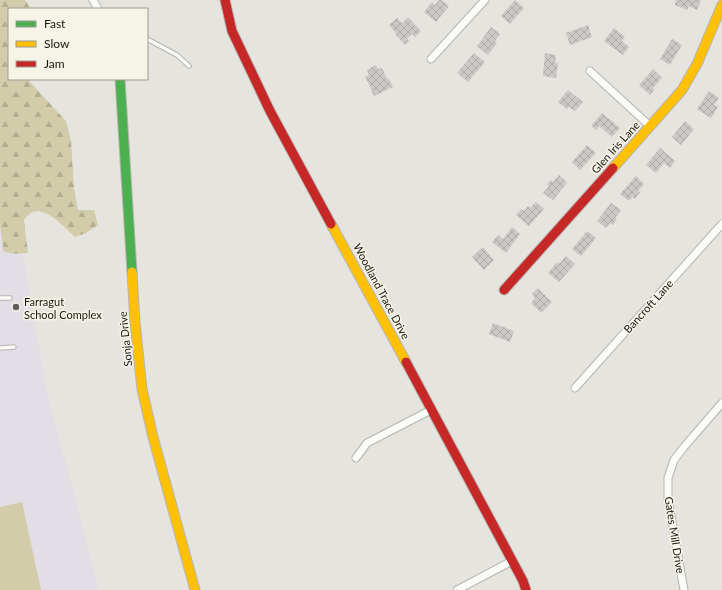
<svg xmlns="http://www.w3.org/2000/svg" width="722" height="590" viewBox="0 0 722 590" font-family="Lato,sans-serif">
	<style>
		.education { fill: #e3dde6 }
		.green { fill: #d3ccaa }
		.forest { fill: url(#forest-firs) }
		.building { fill: url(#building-cross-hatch) }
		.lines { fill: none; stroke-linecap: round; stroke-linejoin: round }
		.lane-casing { stroke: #b6b4af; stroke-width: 5.5 }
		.street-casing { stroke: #b6b4af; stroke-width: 9 }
		.fast-casing { stroke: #b6b4af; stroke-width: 11 }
		.slow-casing { stroke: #b6b4af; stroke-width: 11 }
		.jam-casing { stroke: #b6b4af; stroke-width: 11 }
		.lane { stroke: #fbfbfa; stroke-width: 3.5 }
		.street { stroke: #fbfbfa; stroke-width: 7 }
		.fast { stroke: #4caf50; stroke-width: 9 }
		.slow { stroke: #ffc107; stroke-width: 9 }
		.jam { stroke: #c62828; stroke-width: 9 }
		.poi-dot { fill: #5f5e59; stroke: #f6f4e7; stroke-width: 1.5 }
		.labels { text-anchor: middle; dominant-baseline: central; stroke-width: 3; stroke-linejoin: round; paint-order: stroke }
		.street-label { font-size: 11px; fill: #171612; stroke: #f6f4e7 }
		.poi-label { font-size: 11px; fill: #171612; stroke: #f6f4e7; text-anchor: start }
	</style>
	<defs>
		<pattern id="forest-firs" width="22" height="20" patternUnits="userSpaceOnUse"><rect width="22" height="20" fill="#d3ccaa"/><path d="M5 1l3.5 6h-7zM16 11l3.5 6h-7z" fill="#b4ae91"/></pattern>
		<pattern id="building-cross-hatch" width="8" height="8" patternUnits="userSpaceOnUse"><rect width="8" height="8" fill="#cbc8c6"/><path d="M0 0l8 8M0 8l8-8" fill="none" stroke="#aeaba9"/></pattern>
	</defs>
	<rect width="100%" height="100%" fill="#e6e4de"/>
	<path class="education" d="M0,179L18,226L46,388L99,590H0Z"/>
	<path class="green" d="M22,502L41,590H0V507Z"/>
	<path class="forest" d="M0,0H25L31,9H9V79H31L30,82L66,121L71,141L74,188L78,210H94L98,225L86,233L75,237C65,228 47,207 33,212C30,213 26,217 24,220L28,253L14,254L3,251V248L0,224Z"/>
	<g class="building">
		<path d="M439,0H442L449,6L436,22L424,12L432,2L435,5Z"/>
		<path d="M515,0L524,8L510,24L501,16Z"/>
		<path d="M676,0H701L697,10L689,6L687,10L675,5Z"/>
		<path d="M408,17L421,31L415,37L412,34L407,39L409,41L405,45L395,34L396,33L389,25L397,18L402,23Z"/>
		<path d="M588,25L592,37L570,45L566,33Z"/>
		<path d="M491,27L500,34L495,41L497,43L488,55L477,46Z"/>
		<path d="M614,28L625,37L622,41L629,47L623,55L604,41Z"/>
		<path d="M672,39L682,45L670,65L660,59Z"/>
		<path d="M474,53L485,62L468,82L457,73Z"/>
		<path d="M545,53L556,55L555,63H558L556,78L543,76Z"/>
		<path d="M376,65L378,69L382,68L387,79H389L393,87L374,96L365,76L369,75L367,70Z"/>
		<path d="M653,69L662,78L653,88L654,90L650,95L639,85Z"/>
		<path d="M568,90L583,102L575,111L569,107L567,109L558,102Z"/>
		<path d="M709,91L719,98L714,105L718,107L711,118L697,109Z"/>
		<path d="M602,113L620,128L612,137L599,126L596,130L591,126Z"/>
		<path d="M685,121L694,129L681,145L672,137Z"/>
		<path d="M587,145L596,153L580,170L572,162Z"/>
		<path d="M660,148L675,161L670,168L664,163L656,173L646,165Z"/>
		<path d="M559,175L567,183L553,200L543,193L549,186L547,184L551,180L553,182Z"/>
		<path d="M636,176L644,184L638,191L640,192L635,199L632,197L629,201L620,194Z"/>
		<path d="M536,202L544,209L529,226L516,215L521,209L524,211L528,206L530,208Z"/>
		<path d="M611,203L621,210L615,218L617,219L613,225L610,223L606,228L597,221Z"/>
		<path d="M512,227L520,234L506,253L492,242L498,235L503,239Z"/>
		<path d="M587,231L596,238L581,256L572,249Z"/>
		<path d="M483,247L494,260L484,270L472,257Z"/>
		<path d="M566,256L575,264L559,282L548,273L557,262L559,264Z"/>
		<path d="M538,288L552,302L541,313L531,303L535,298L532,294Z"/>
		<path d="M493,323L514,331L510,342L489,334Z"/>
	</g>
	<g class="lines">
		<defs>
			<g id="lane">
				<path d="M147,39L177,55L189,66"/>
				<path d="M0,298H10"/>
				<path d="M0,348L14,347"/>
			</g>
			<g id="street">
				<path d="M93,0L98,9"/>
				<path d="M431,59L485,0"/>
				<path d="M590,71L650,126"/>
				<path d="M575,388L722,224"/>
				<path d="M356,458L367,443L431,410"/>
				<path d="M457,590L512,561"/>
				<path d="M684,590L668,499V478L674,460L684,447L722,403"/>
			</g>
			<path id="fast" d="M120,79L132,272"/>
			<g id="slow">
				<path d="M613,168L682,90L697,64L722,5"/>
				<path d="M331,224L406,362"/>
				<path d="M132,272L135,322L142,389L153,437L195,590"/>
			</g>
			<g id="jam">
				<path d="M225,0L232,31L270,111L331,224"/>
				<path d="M504,290L613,168"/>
				<path d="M406,362L523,581L526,590"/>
			</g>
		</defs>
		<use href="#lane" class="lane-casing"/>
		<use href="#street" class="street-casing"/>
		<use href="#fast" class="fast-casing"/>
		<use href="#slow" class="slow-casing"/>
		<use href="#jam" class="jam-casing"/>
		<use href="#lane" class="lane"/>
		<use href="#street" class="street"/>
		<use href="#fast" class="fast"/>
		<use href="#slow" class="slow"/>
		<use href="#jam" class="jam"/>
	</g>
	<circle class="poi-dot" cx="16" cy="307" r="4"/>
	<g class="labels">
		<g class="street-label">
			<text transform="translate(615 147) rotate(-48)">Glen Iris Lane</text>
			<text transform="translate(382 291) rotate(62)">Woodland Trace Drive</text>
			<text transform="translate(648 306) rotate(-48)">Bancroft Lane</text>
			<text transform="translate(125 339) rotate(-96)">Sonja Drive</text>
			<text transform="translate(675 535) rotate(81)">Gates Mill Drive</text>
		</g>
		<g class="poi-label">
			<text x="24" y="301">Farragut<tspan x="24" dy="13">School Complex</tspan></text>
		</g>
	</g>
	<rect x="8" y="8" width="140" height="72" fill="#f6f4e7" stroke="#9d9b92"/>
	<rect x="16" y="21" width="20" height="6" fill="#4caf50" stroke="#9d9b92"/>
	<text x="44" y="28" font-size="12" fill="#171612">Fast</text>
	<rect x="16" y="41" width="20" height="6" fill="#ffc107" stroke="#9d9b92"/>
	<text x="44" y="48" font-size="12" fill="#171612">Slow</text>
	<rect x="16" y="61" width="20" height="6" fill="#c62828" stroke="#9d9b92"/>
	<text x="44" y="68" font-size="12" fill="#171612">Jam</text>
</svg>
